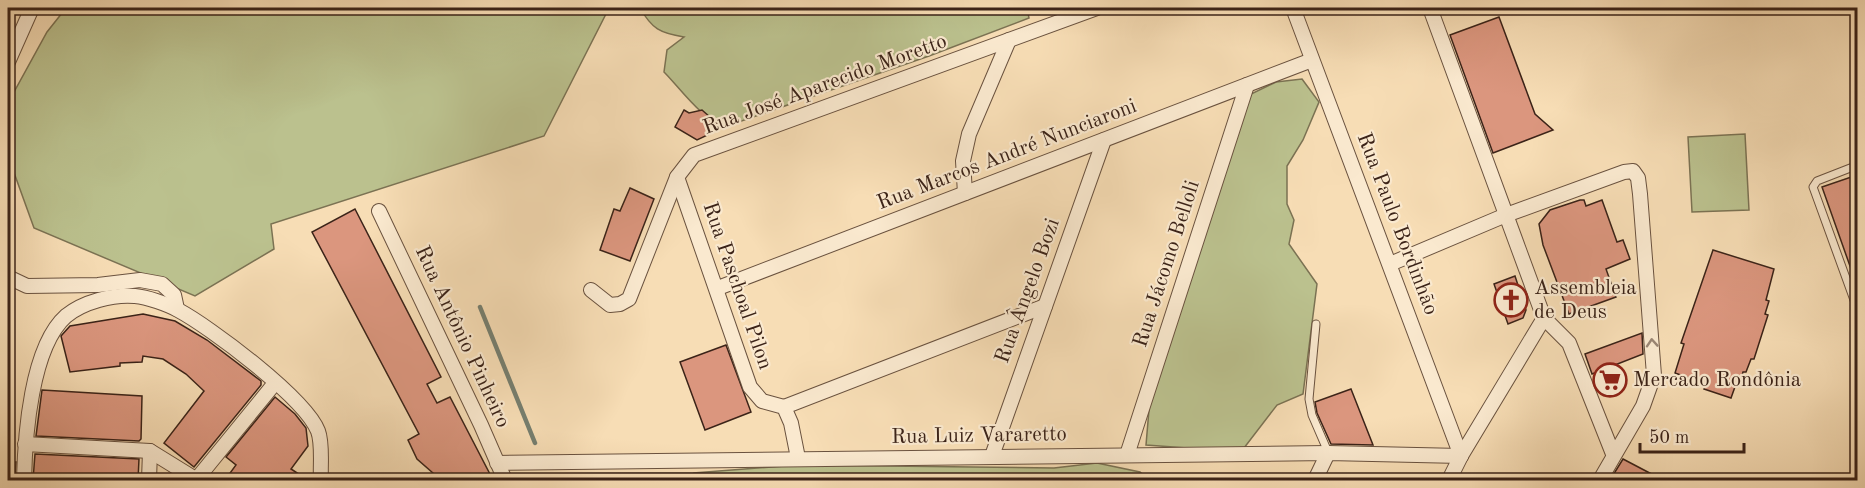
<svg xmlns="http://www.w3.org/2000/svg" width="1865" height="488" viewBox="0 0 1865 488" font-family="'Old Standard TT',serif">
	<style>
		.green { fill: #bbc18e; stroke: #7b7253; stroke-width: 1.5 }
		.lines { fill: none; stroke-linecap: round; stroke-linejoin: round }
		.stream { stroke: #767f70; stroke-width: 4.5 }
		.building { fill: #db967e; stroke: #3b2318; stroke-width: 1.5 }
		.service-casing { stroke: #6a523f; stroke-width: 9 }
		.minor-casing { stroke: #6a523f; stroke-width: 16 }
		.service { stroke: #fae9cf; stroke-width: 7 }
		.minor { stroke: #fae9cf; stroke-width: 14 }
		.oneway { stroke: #9a8674 }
		.labels { text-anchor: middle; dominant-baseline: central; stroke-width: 4.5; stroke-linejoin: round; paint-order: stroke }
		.street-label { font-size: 21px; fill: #3b2318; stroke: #fae9cf }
		.poi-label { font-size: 21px; fill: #3b2318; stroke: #fae9cf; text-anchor: start }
	</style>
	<rect width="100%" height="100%" fill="#f7ddb5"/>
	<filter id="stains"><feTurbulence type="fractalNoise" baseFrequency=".00333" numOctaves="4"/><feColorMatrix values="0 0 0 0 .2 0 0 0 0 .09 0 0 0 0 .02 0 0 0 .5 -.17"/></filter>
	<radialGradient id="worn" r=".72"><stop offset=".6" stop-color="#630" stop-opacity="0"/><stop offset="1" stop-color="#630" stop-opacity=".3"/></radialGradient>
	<g class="green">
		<path d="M66,8H609L544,136L271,224L274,249L195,296L34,228L8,156V103L47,32Z"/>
		<path d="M640,8H1027L1029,18L929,56L727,126C703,122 681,89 664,72L667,50L684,37C660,33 652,29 640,8Z"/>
		<path d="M1302,79L1319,102L1303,140L1287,166V204L1294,220L1289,244L1317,284L1303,394L1277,405L1244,448L1215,450L1146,445L1150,398L1249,95L1276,82Z"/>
		<path d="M1745,134L1749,210L1692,212L1688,137Z"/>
		<path d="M1097,463L1140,472L1149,480H518L517,474L693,473L798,465L1054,468Z"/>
	</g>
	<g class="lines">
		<path class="stream" d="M480,307L535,443"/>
	</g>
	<g class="building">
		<path d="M1499,17L1535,114L1553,130L1493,153L1450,35Z"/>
		<path d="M684,110L689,113L702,110L719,125L714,132L697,140L675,127Z"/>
		<path d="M1857,175V283H1856L1822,187Z"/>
		<path d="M630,188L654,199L630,261L600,250L614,209L620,211Z"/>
		<path d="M1580,200H1584L1586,206L1602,200L1617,242L1623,240L1630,259L1606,269L1616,297L1569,314L1543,245L1539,224L1550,210Z"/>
		<path d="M355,209L441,377L427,384L437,403L450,397L493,480H441L417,459L408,440L419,434L312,232Z"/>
		<path d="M1713,250L1774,269L1766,300L1769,301L1765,314L1768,315L1754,359H1751L1746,372H1743L1739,385L1736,384L1731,398L1704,389L1706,384L1675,373L1684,344L1681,343Z"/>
		<path d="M1515,276L1526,310L1523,318L1508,324L1494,284Z"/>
		<path d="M143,314L175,321L207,340L261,381V385L194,467L164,443L204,391L186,374L163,359L143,356L142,362L120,363V366L70,372L61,336L70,326Z"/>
		<path d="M1642,333L1643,354L1592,374L1585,354Z"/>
		<path d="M726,345L751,412L705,430L680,362Z"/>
		<path d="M1351,389L1373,445L1331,444L1317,413L1315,402Z"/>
		<path d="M42,390L142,396L141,439L139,441L36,436Z"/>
		<path d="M275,397L295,414L306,428L308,446L291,469L308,480H225L236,465L226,457Z"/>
		<path d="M35,454L139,459L138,480H33Z"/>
		<path d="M1623,459L1663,480H1610Z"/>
		<path d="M8,462H16L15,480H8Z"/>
	</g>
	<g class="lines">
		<defs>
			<g id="service">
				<path d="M1858,165L1817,181L1813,187L1858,311"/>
				<path d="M1316,324L1309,399L1312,415L1328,452"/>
			</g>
			<g id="minor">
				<path d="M1293,8L1461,456"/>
				<path d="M1430,8L1544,318L1569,343L1613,454"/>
				<path d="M8,62L32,8"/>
				<path d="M677,177L750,387L762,401L784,407L791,423L798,458"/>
				<path d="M965,193L963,161L969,134L1009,40"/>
				<path d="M379,211L481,425L505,480"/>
				<path d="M1390,264L1506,215L1624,172L1633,171L1638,178L1640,194L1654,375L1643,406L1600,480"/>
				<path d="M8,277L27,286L98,285L140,280L162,284L174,295L177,309"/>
				<path d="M718,288L1312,60"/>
				<path d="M591,290L610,305L620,304L629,299L677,177L694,155L1097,8"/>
				<path d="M784,407L1045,306"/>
				<path d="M25,444L150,451L197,480"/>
				<path d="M1127,455L1247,85"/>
				<path d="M992,456L1104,140"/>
				<path d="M497,463L1328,453L1461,456"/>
				<path d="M24,480C25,436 31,347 66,316C83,302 113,294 135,296C147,297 167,304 178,310C210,327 305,398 318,431C323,444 320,466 321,480"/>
				<path d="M149,480L150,451"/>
				<path d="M196,480L275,383"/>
				<path d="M1315,480L1328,453"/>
				<path d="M1449,480L1461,456L1544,318"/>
			</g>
		</defs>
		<use href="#service" class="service-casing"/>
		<use href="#minor" class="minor-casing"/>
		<use href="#service" class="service"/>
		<use href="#minor" class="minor"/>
	</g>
	<defs><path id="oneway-chevron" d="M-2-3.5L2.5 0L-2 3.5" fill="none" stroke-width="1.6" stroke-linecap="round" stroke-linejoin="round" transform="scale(1.5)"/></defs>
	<use class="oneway" href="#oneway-chevron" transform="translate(1652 343) rotate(-94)"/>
	<defs>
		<symbol id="church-ring" viewBox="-11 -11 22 22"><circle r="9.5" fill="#fae9cf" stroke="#8f2418" stroke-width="1.5"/><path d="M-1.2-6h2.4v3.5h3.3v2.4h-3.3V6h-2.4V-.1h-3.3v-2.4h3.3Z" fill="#8f2418"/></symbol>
		<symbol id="supermarket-ring" viewBox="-11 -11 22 22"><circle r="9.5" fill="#fae9cf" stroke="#8f2418" stroke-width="1.5"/><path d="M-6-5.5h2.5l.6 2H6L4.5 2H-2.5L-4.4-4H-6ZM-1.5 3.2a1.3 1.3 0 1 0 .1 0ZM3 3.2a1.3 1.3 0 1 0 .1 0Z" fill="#8f2418"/></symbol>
	</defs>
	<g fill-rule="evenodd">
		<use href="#church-ring" x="1492" y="281" width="38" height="38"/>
		<use href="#supermarket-ring" x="1591" y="361" width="38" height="38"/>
	</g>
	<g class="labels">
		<g class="street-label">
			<text transform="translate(825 85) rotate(-20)">Rua José Aparecido Moretto</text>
			<text transform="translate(1007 155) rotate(-21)">Rua Marcos André Nunciaroni</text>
			<text transform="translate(1397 224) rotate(69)">Rua Paulo Bordinhão</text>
			<text transform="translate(1167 264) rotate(-72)">Rua Jácomo Belloli</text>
			<text transform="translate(737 286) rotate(71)">Rua Paschoal Pilon</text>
			<text transform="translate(1028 291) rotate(-70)">Rua Ângelo Bozi</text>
			<text transform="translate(462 337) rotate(65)">Rua Antônio Pinheiro</text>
			<text transform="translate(979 436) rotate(-1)">Rua Luiz Vararetto</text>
		</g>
		<g class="poi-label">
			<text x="1534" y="288">Assembleia<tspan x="1534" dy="24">de Deus</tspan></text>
			<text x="1633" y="380">Mercado Rondônia</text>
		</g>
	</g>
	<rect width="1865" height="488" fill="none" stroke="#f7ddb5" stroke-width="30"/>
	<rect x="9" y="9" width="1847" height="470" fill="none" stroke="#3b2318" stroke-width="3"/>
	<rect x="15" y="15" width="1835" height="458" fill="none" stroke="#3b2318" stroke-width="1.5"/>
	<path d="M1640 443v9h104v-9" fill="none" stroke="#3b2318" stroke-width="3"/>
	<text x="1649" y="443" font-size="18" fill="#3b2318" stroke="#fae9cf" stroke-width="4.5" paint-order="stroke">50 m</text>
	<rect width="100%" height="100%" filter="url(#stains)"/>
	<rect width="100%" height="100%" fill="url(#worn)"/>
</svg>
